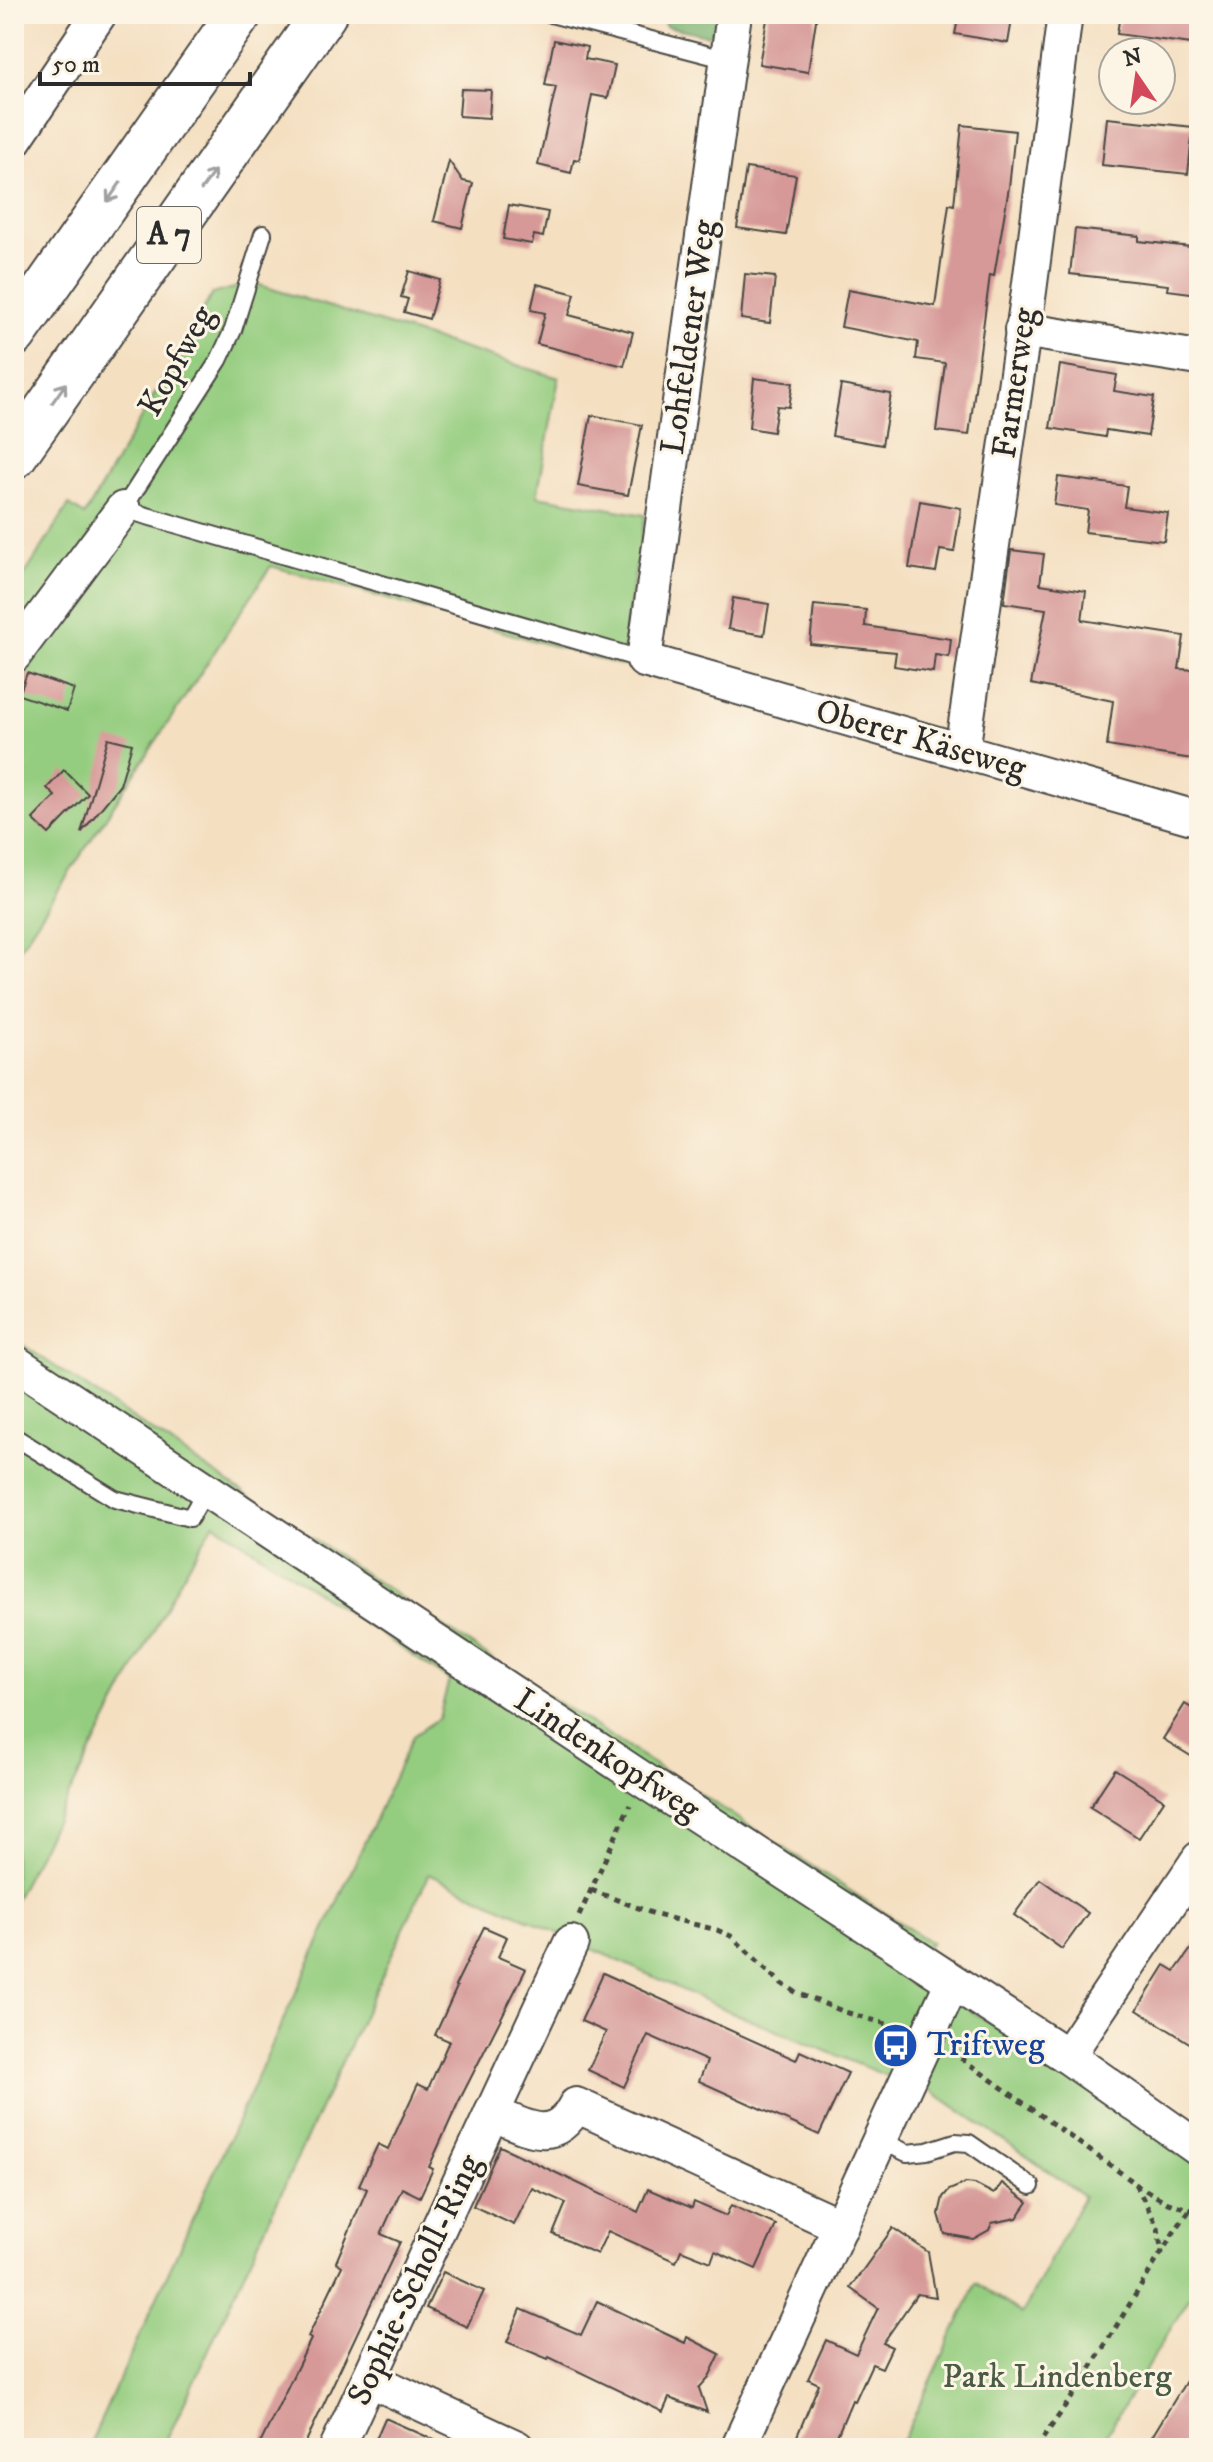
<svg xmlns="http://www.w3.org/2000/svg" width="1213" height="2462" viewBox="0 0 1213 2462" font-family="'IM FELL DW Pica',serif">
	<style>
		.green { fill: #95cd80; stroke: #607c56; stroke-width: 2 }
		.forest { fill: #78b06e; stroke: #526e4c; stroke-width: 2 }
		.building { fill: #d69998 }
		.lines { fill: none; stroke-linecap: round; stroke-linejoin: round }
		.lane-casing { stroke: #494642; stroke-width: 20 }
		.street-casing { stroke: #494642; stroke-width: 38 }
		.highway-casing { stroke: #494642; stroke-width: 48 }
		.path { stroke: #494642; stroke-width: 5; stroke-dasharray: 6 6; stroke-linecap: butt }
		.lane { stroke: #fff; stroke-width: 16 }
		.street { stroke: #fff; stroke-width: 34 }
		.highway { stroke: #fff; stroke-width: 44 }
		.oneway { stroke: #a0a0a0 }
		.labels { text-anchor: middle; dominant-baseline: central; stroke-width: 6; stroke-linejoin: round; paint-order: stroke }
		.shield { fill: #fcf5e5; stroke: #6a6863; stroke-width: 2 }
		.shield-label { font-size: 32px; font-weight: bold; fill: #2b2b2b }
		.street-label { font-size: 34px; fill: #2b2b2b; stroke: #fcf5e5 }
		.transit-label { font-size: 34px; fill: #164399; stroke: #fcf5e5; text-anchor: start }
		.park-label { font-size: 34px; fill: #4b5c44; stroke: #fcf5e5 }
	</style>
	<rect width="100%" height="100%" fill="#fcf5e5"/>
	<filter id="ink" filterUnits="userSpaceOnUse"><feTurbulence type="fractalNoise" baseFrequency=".0125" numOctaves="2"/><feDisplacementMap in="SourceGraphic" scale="16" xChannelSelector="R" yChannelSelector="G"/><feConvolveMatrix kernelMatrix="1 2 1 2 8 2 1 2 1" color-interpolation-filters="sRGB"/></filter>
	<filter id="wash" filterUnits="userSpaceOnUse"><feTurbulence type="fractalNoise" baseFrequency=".006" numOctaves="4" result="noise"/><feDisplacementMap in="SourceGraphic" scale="32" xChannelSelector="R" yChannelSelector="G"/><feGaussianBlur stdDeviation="1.8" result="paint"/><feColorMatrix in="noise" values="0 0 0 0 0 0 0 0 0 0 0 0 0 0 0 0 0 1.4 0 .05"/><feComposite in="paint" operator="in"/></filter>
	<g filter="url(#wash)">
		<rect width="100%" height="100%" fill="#f4dfc1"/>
		<g class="green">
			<path d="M253,283L559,378L537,496L645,515L625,632L624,666L271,566L14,957V592L69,505L85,515L212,294Z"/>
			<path d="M14,1339L525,1681L931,1943L903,1974L934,1986L1199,2162V2282L1098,2448H899L977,2283L1022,2314L1084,2196L926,2087L906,2084L724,2009L429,1874L163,2448H88L413,1736L439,1718L449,1680L214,1523L179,1582L14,1901Z"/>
		</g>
		<path class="forest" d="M659,14H724L714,34L706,35L666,26Z"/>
		<g id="blocks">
			<g class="building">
				<path d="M768,14H817L808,72L759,64Z"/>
				<path d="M959,14H1013L1008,43L955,34Z"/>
				<path d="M1120,14H1199V45L1117,34Z"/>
				<path d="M554,40L587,47L585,59L615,65L608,98L592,95L579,160L574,159L571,173L538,165L556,87L545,85Z"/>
				<path d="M461,89L491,90L489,118L459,116Z"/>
				<path d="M1107,118L1193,127L1188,174L1102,165Z"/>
				<path d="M962,125L1015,131L1009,187L994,276L990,275L969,435L936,431L945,363L916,359L918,342L841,327L848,290L935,306L949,204L954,205Z"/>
				<path d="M449,161L463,181L473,183L462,228L434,221Z"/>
				<path d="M746,168L796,175L786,235L737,228Z"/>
				<path d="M509,205L548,212L543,237L534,235L532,244L503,239Z"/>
				<path d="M1075,229L1139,236V241L1199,248V294L1167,290L1168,285L1070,274Z"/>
				<path d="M409,271L440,280L429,319L404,312L408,299L401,297Z"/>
				<path d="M745,274L775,277L770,323L741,319Z"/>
				<path d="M537,284L575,294L569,315L633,332L624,366L537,344L545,313L531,310Z"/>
				<path d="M1060,365L1117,375L1114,391L1154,397L1148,436L1106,430L1105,437L1050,428Z"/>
				<path d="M754,378L793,383L789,407L777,406L773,432L749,428Z"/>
				<path d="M841,385L891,394L882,445L832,436Z"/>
				<path d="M591,415L642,425L628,495L578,486Z"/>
				<path d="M1058,477L1127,486L1124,507L1168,513L1164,541L1085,532L1088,510L1054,505Z"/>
				<path d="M920,501L961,508L954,552L940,550L936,572L909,568Z"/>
				<path d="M1011,550L1044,554L1040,584L1086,591L1082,620L1184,636L1179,669L1199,670V760L1107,746L1113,701L1031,684L1046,609L1004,603Z"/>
				<path d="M733,598L769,604L764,635L728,629Z"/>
				<path d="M814,605L866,610L865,626L951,639L949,657L935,655L933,672L894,666L896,652L810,644Z"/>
				<path d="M27,673L74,689L67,711L19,695Z"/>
				<path d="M108,738L132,744L120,785L81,833Z"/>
				<path d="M64,770L88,794L49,834L33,819L55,796L47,788Z"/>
				<path d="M1185,1704L1199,1713V1761L1163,1739Z"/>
				<path d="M1115,1769L1164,1800L1139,1838L1090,1807Z"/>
				<path d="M1040,1879L1088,1913L1062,1949L1014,1915Z"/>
				<path d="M484,1927L507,1937L498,1957L526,1969L458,2103L429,2167L433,2169L420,2197L402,2188L381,2234L400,2242L303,2448H258L311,2339L308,2337L342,2266L336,2262L367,2189L359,2185L378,2144L388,2149L418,2084L428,2089L449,2041L435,2035L457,1987L455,1986Z"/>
				<path d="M1199,1938V2049L1137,2010L1165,1965L1175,1971Z"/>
				<path d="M603,1973L796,2060L800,2051L848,2073L819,2135L699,2081L707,2061L648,2035L624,2087L588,2070L606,2032L581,2021Z"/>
				<path d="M500,2146L638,2212L648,2189L692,2208L694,2202L726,2216L731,2205L776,2225L756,2269L715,2251L711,2262L681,2250L676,2262L608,2231L597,2254L553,2234L566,2203L532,2188L514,2225L473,2206Z"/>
				<path d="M966,2183L975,2184L994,2194L1002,2183L1028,2202L1017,2218L992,2223L989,2230L973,2239L945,2234L939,2214L943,2197L949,2190Z"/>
				<path d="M893,2228L928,2252L936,2297L917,2294L883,2343L892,2347L882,2368L872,2364L855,2401L852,2400L832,2448H792L819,2384L808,2379L826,2340L856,2354L878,2308L850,2288Z"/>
				<path d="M443,2272L484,2291L467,2327L426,2308Z"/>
				<path d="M597,2301L685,2343L687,2337L720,2354L709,2377L699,2388L707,2412L669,2398L663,2412L549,2357L548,2359L507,2342L521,2309L581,2335Z"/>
				<path d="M1199,2360V2448H1145Z"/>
				<path d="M385,2418L452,2448H372Z"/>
			</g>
		</g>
	</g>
	<g filter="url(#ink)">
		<use href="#blocks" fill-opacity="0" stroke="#494642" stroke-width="2"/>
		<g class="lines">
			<defs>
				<g id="lane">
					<path d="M551,14L728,60"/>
					<path d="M263,234L233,330L219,360L123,509L644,660"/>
					<path d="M18,1439L115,1499L190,1518L206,1490"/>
					<path d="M880,2140L907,2153L927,2151L955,2142L969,2143L1031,2186"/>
				</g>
				<g id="street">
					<path d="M734,14L644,660L1199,819"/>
					<path d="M14,140L99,14"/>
					<path d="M1022,330L1199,358"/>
					<path d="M14,655L123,509"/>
					<path d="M962,751L1029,291L1065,14"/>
					<path d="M14,1362L642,1779L1067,2056L1199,2149"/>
					<path d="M1067,2056L1199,1859"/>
					<path d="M492,2113L571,1943"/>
					<path d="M369,2379L517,2448"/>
					<path d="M337,2448L492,2113C526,2127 554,2147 576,2105L841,2226"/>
					<path d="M738,2448L952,1983"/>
				</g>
				<g id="highway">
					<path d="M14,334L239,14"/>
					<path d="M14,456L324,14"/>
				</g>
			</defs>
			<use href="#lane" class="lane-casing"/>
			<use href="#street" class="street-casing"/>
			<use href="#highway" class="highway-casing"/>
			<g class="path">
				<path d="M591,1890L657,1915L717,1930L731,1936L781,1983L797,1993L845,2012L900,2028"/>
				<path d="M579,1916L630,1805"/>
				<path d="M951,2051L1135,2183L1158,2228L1162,2254"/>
				<path d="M1135,2184L1168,2203L1199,2212"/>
				<path d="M1036,2448L1079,2387L1174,2232L1189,2211"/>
			</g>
			<use href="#lane" class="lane"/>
			<use href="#street" class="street"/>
			<use href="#highway" class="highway"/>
		</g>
		<defs><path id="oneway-shaft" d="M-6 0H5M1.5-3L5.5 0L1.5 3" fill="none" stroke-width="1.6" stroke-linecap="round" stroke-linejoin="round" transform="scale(2)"/></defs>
		<g class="oneway">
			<use href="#oneway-shaft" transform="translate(208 180) rotate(-55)"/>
			<use href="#oneway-shaft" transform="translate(114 192) rotate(125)"/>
			<use href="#oneway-shaft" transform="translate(59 393) rotate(-55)"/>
		</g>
	</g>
	<defs>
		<symbol id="bus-disc" viewBox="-11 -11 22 22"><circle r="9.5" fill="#1a4fb4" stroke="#fcf5e5"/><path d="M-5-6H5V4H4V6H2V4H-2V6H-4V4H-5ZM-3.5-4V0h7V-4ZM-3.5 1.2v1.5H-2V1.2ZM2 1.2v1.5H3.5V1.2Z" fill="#fff"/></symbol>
	</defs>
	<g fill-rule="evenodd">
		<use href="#bus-disc" x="870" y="2020" width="51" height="51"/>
	</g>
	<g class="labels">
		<rect class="shield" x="137" y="207" width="64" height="56" rx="6"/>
		<g class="shield-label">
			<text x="169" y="235">A 7</text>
		</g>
		<g class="street-label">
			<text transform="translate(689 337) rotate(-82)">Lohfeldener Weg</text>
			<text transform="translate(177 361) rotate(-61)">Kopfweg</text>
			<text transform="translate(1015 383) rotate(-82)">Farmerweg</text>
			<text transform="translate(921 740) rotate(16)">Oberer Käseweg</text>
			<text transform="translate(607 1755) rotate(33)">Lindenkopfweg</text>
			<text transform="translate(415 2280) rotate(-65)">Sophie-Scholl-Ring</text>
		</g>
		<g class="transit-label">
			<text x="927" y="2045">Triftweg</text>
		</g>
		<g class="park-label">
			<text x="1057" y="2377">Park Lindenberg</text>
		</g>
	</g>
	<rect width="1213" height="2462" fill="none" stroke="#fcf5e5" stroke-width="48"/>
	<g transform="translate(1137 76) rotate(347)"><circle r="38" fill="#fcf5e5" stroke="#a8a49b" stroke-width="2"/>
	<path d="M0-6L14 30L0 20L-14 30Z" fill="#d1495b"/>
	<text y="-12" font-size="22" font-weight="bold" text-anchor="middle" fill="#2b2b2b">N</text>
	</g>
	<path d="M40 72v12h210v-12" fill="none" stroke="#2b2b2b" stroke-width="4"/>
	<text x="52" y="72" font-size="24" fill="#2b2b2b" stroke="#fcf5e5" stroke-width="6" paint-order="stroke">50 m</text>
</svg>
